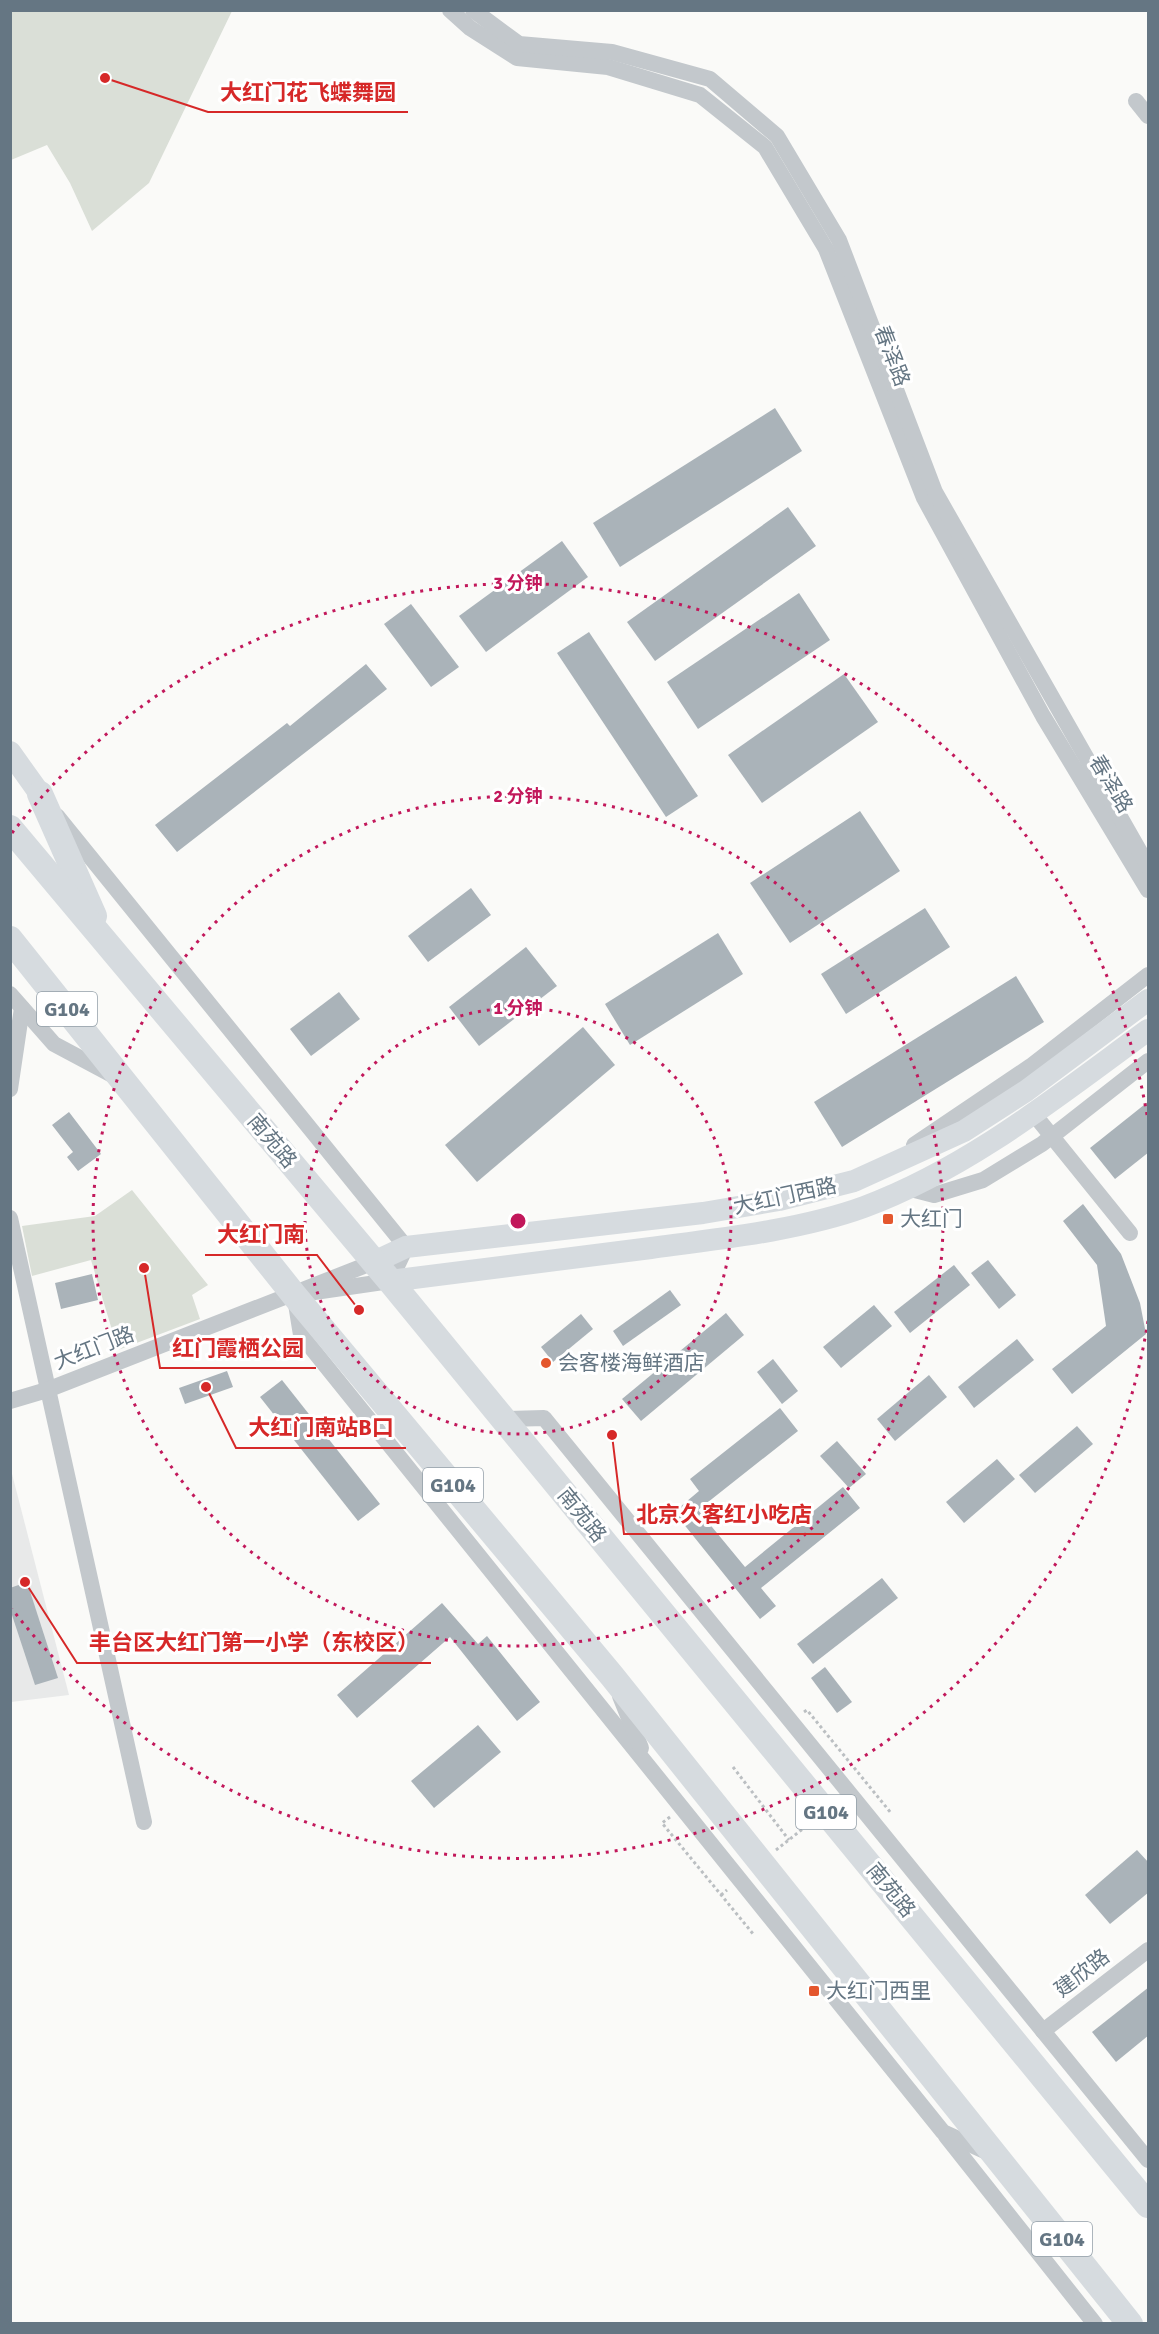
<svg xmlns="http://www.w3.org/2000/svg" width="1159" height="2334" viewBox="0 0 1159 2334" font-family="Signika,'Noto Sans SC',sans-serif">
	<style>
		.built { fill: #e8e9e9 }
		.green { fill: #dadfd7 }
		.building { fill: #aab3b9 }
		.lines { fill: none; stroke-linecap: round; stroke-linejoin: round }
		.path { stroke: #bbbfc2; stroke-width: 3; stroke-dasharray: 3 3; stroke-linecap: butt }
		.minor { stroke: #c3c8cc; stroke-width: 16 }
		.major { stroke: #d6dbdf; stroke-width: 22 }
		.highway { stroke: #d6dbdf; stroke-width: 26 }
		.ring { fill: none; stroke: #c2185b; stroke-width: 3; stroke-dasharray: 3 6 }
		.poi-dot { fill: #e4572e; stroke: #fff; stroke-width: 2 }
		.labels { text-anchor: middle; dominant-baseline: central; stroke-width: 6; stroke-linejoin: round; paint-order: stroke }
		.shield { fill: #fff; stroke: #939fa8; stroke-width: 1.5 }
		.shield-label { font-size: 20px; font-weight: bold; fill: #657683 }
		.street-label { font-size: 21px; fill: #657683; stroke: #fff }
		.poi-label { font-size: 21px; fill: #657683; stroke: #fff; text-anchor: start }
		.centre { fill: #c2185b; stroke: #fff; stroke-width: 3 }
		.ring-label { font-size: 18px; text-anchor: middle; font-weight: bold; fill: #c2185b; stroke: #fff; stroke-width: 6; stroke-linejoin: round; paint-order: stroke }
		.leader { fill: none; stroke: #d62828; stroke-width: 2 }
		.callout-dot { fill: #d62828; stroke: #fff; stroke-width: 2 }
		.callout-label { font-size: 22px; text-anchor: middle; font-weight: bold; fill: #d62828; stroke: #fff; stroke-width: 6; stroke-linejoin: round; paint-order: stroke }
	</style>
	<rect width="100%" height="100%" fill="#fafaf8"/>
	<path class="built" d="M11,1470L69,1695L11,1702Z"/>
	<g class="green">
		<path d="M11,10L232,11L149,183L92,231L70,183L47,145L11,160Z"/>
		<path d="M132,1190L208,1285L192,1295L200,1319L118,1350L91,1260L32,1276L22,1226L95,1216Z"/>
	</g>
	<g class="building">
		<path d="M775,408L802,451L620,567L593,523Z"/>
		<path d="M788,507L816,546L655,661L627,622Z"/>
		<path d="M562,541L588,577L486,652L459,616Z"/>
		<path d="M799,593L830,640L698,729L667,682Z"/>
		<path d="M411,604L459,667L431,687L384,624Z"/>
		<path d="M589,632L698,796L666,817L557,653Z"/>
		<path d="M366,664L387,689L177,852L155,825L287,723L290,726Z"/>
		<path d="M844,674L878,722L762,803L728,755Z"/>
		<path d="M860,811L900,871L790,943L750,883Z"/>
		<path d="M471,888L491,915L428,962L408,936Z"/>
		<path d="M925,908L950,947L846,1014L821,974Z"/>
		<path d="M718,933L743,974L630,1045L605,1004Z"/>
		<path d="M526,947L557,986L479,1046L449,1007Z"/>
		<path d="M1016,976L1044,1022L842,1147L814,1102Z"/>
		<path d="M339,992L360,1019L311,1056L290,1029Z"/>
		<path d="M583,1027L615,1065L477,1182L445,1145Z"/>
		<path d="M1149,1101V1152L1115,1179L1090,1148Z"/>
		<path d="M69,1112L101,1154L78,1171L67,1157L73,1152L52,1125Z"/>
		<path d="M1083,1204L1121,1254L1140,1303L1146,1334L1072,1394L1052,1369L1106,1326L1097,1265L1063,1221Z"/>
		<path d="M988,1260L1016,1295L999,1309L971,1273Z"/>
		<path d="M954,1265L970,1285L910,1333L894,1312Z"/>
		<path d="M92,1274L98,1300L61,1309L55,1283Z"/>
		<path d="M670,1290L681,1305L623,1346L613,1331Z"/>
		<path d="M874,1305L892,1326L841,1368L823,1347Z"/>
		<path d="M726,1313L744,1335L641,1421L622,1399Z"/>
		<path d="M581,1314L593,1329L553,1362L541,1347Z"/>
		<path d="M1017,1339L1034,1360L974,1408L958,1387Z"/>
		<path d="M773,1359L798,1391L782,1404L757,1372Z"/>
		<path d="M227,1371L233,1387L185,1404L179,1388Z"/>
		<path d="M929,1375L947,1397L895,1441L877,1419Z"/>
		<path d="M282,1380L380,1504L358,1521L260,1397Z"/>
		<path d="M780,1408L798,1431L698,1510L745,1567L843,1487L860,1508L761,1588L776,1606L760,1619L674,1512L699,1491L690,1479Z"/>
		<path d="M1077,1426L1093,1444L1035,1493L1019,1475Z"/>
		<path d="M837,1441L866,1474L849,1488L820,1456Z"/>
		<path d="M997,1459L1015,1479L964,1523L946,1502Z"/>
		<path d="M882,1578L898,1598L813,1664L797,1644Z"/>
		<path d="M27,1582L58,1678L35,1685L10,1609V1588Z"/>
		<path d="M442,1603L478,1644L487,1636L540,1702L517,1721L450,1637L357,1718L337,1695Z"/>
		<path d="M825,1667L852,1702L837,1713L811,1678Z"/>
		<path d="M478,1725L501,1752L434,1808L411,1781Z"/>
		<path d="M1137,1850L1149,1863V1892L1110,1924L1085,1895Z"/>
		<path d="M1149,1987V2035L1116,2062L1092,2032Z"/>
	</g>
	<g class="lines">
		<g class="path">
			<path d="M804,1712L807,1710L891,1813"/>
			<path d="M733,1767L789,1840"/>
			<path d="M670,1817L662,1823L754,1935"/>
			<path d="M776,1850L809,1824"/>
			<path d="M721,1895L727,1890"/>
		</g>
		<g class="minor">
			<path d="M450,10L470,28L517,58L608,67L700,95L765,147L826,249L924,498L1043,716L1148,890"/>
			<path d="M473,10L519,44L612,52L710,79L777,136L839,240L935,492L1148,866"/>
			<path d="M1136,101L1148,116"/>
			<path d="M57,816L406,1247L390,1281L294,1295"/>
			<path d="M10,994L54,1044L114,1076"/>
			<path d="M10,1089L22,1008"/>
			<path d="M1033,1113L1130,1233"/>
			<path d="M914,1145L1031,1066L1148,975"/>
			<path d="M907,1188L934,1195L983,1180L1042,1144L1148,1061"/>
			<path d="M10,1218L144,1822"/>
			<path d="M295,1298L301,1335L943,2132L989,2153"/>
			<path d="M10,1401L47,1390L374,1262"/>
			<path d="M503,1419L544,1418L1148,2160"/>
			<path d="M620,1696L641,1748"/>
			<path d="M1043,2031L1148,1950"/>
			<path d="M946,2136L1095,2324"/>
		</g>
		<g class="major">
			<path d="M10,752L40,794"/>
			<path d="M374,1262L406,1247L703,1213L779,1200L854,1181L964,1131L1026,1091L1148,1000"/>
			<path d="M390,1281C477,1270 564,1259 651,1248C718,1239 801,1230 864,1207C969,1168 1059,1095 1148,1030"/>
		</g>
		<g class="highway">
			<path d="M40,794L94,916"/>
			<path d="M10,828L390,1281L1148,2205"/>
			<path d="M10,939L294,1295L612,1676L1130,2324"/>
		</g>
	</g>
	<g class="ring">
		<circle cx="518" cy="1221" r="213"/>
		<circle cx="518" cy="1221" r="425"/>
		<path d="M1148 1321A638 638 0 0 1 12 1609M12 833A638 638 0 0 1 1148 1121"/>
	</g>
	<g class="poi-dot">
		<rect x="882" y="1213" width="12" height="12" rx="3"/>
		<circle cx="546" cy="1363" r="6"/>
		<rect x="808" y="1985" width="12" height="12" rx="3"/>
	</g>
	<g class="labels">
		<g class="shield">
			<rect x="37" y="992" width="60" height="34" rx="4.5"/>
			<rect x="423" y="1468" width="60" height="34" rx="4.5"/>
			<rect x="796" y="1795" width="60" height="34" rx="4.5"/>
			<rect x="1032" y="2222" width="60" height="34" rx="4.5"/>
		</g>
		<g class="shield-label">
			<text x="67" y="1009">G104</text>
			<text x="453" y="1485">G104</text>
			<text x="826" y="1812">G104</text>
			<text x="1062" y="2239">G104</text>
		</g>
		<g class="street-label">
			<text transform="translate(892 356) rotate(69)">春泽路</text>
			<text transform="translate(1111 784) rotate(59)">春泽路</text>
			<text transform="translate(272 1141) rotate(50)">南苑路</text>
			<text transform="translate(785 1196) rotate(-12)">大红门西路</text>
			<text transform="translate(94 1348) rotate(-21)">大红门路</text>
			<text transform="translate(582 1515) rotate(51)">南苑路</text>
			<text transform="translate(891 1890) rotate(51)">南苑路</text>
			<text transform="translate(1082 1973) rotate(-38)">建欣路</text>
		</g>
		<g class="poi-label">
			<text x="900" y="1219">大红门</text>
			<text x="558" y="1363">会客楼海鲜酒店</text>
			<text x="826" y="1991">大红门西里</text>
		</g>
	</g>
	<circle cx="518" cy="1221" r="9" class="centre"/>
	<g class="ring-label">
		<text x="518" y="589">3 分钟</text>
		<text x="518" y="802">2 分钟</text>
		<text x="518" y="1014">1 分钟</text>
	</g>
	<path class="leader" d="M105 78L208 112H408M359 1310L317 1255H205M144 1268L160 1368H316M206 1387L236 1448H406M612 1435L624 1534H824M25 1582L77 1663H431"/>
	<g class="callout-dot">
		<circle cx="105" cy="78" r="6"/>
		<circle cx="359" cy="1310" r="6"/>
		<circle cx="144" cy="1268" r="6"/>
		<circle cx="206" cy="1387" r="6"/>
		<circle cx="612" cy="1435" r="6"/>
		<circle cx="25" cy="1582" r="6"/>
	</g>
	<g class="callout-label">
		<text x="308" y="100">大红门花飞蝶舞园</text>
		<text x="261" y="1242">大红门南</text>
		<text x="238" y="1356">红门霞栖公园</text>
		<text x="321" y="1435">大红门南站B口</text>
		<text x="724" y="1522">北京久客红小吃店</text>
		<text x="254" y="1650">丰台区大红门第一小学（东校区）</text>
	</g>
	<rect width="1159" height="2334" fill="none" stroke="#657683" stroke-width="24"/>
</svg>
